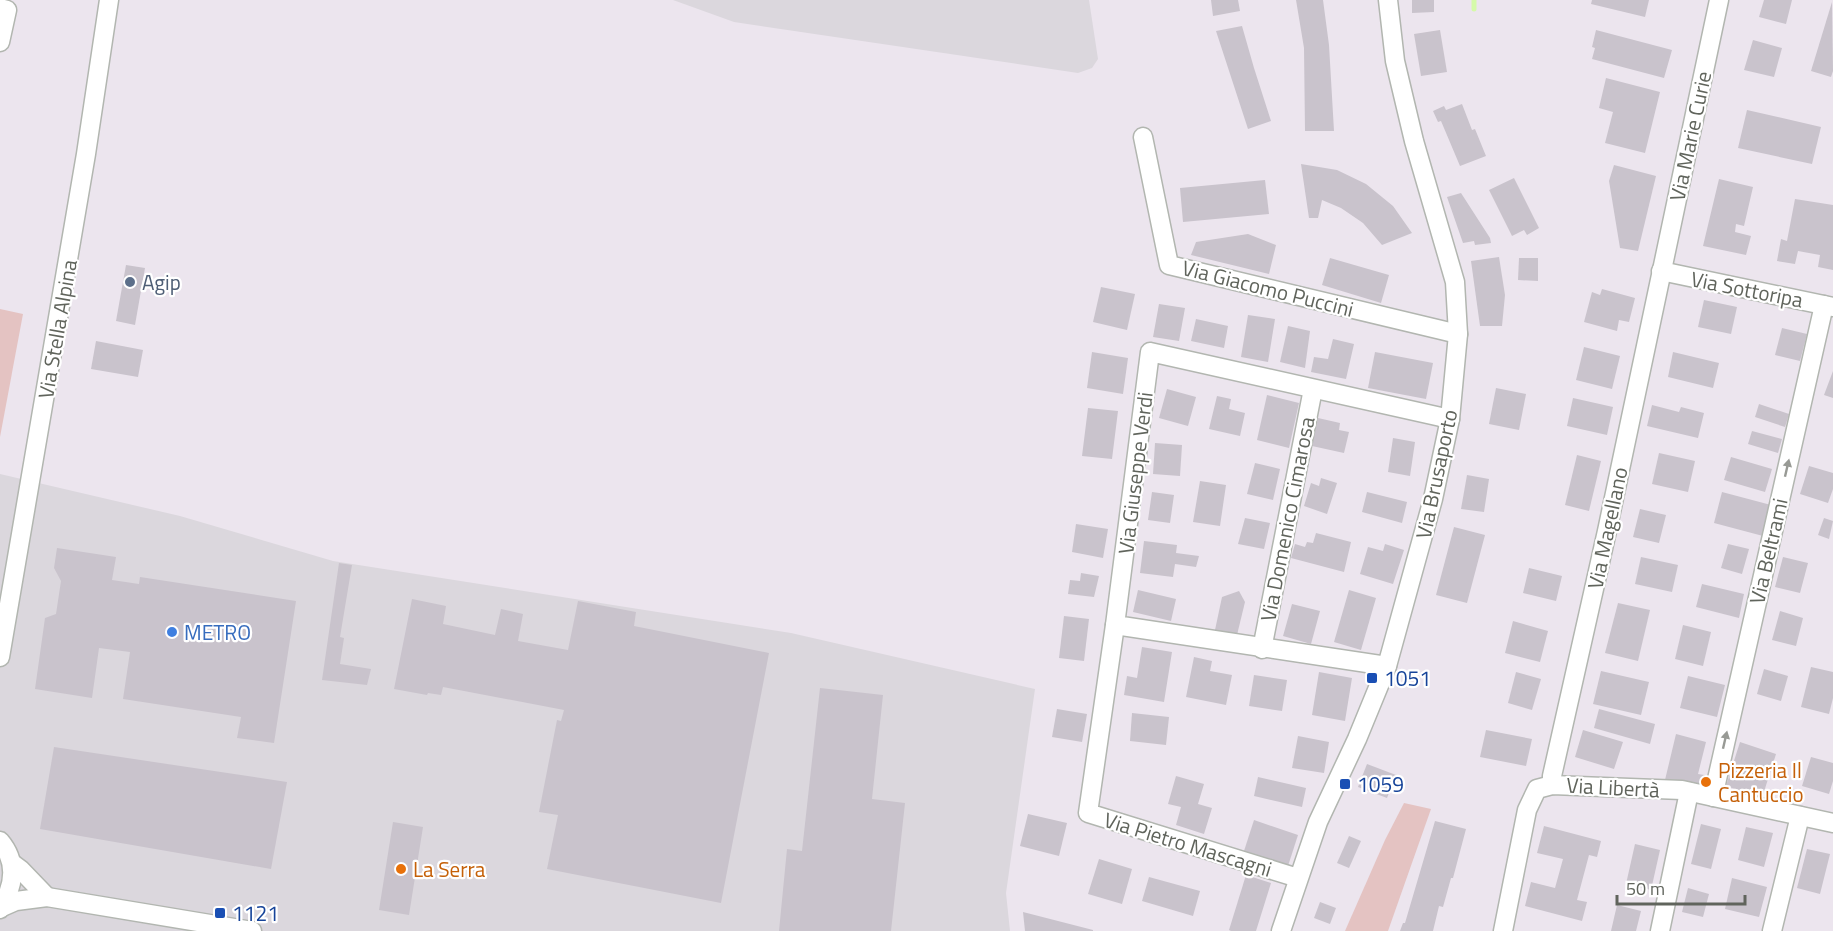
<svg xmlns="http://www.w3.org/2000/svg" width="1833" height="931" viewBox="0 0 1833 931" font-family="'Titillium Web',sans-serif">
	<style>
		.industrial { fill: #dbd7dd }
		.green { fill: #e4c3c2 }
		.lines { fill: none; stroke-linecap: round; stroke-linejoin: round }
		.stream { stroke: #d5faa9; stroke-width: 5 }
		.building { fill: #c9c3cc }
		.minor-casing { stroke: #b2b6b0; stroke-width: 21 }
		.minor { stroke: #fff; stroke-width: 18 }
		.oneway { fill: #989a95 }
		.service-dot { fill: #5c6f8a; stroke: #fff; stroke-width: 2 }
		.shop-dot { fill: #3f7fe0; stroke: #fff; stroke-width: 2 }
		.transit-dot { fill: #1a4fb4; stroke: #fff; stroke-width: 2 }
		.food-dot { fill: #e8710a; stroke: #fff; stroke-width: 2 }
		.labels { text-anchor: middle; dominant-baseline: central; stroke-width: 4.5; stroke-linejoin: round; paint-order: stroke }
		.street-label { font-size: 21px; fill: #60645c; stroke: #fff }
		.service-label { font-size: 21px; fill: #4e5e75; stroke: #fff; text-anchor: start }
		.shop-label { font-size: 21px; fill: #366cbe; stroke: #fff; text-anchor: start }
		.transit-label { font-size: 21px; fill: #164399; stroke: #fff; text-anchor: start }
		.food-label { font-size: 21px; fill: #c56008; stroke: #fff; text-anchor: start }
	</style>
	<rect width="100%" height="100%" fill="#ece5ee"/>
	<g class="industrial">
		<path d="M673,0H1089L1098,59L1092,68L1078,73L734,22Z"/>
		<path d="M0,474L180,516L333,561L791,633L1035,689L1006,893L1010,931H0Z"/>
	</g>
	<g class="green">
		<path d="M0,309L23,314L0,437Z"/>
		<path d="M1404,803L1431,809L1388,931H1345L1385,840Z"/>
	</g>
	<g class="lines">
		<path class="stream" d="M1474,9V0"/>
	</g>
	<g class="building">
		<path d="M1211,0H1238L1240,11L1213,16Z"/>
		<path d="M1296,0H1323L1329,45L1334,131H1305L1304,48Z"/>
		<path d="M1412,0H1434V12L1412,13Z"/>
		<path d="M1592,0H1649L1645,17L1591,4Z"/>
		<path d="M1764,0H1792L1786,24L1759,17Z"/>
		<path d="M1832,2L1833,71L1831,77L1811,71Z"/>
		<path d="M1242,26L1254,68L1271,121L1248,129L1216,31Z"/>
		<path d="M1440,30L1447,72L1421,76L1414,34Z"/>
		<path d="M1596,30L1672,50L1664,78L1592,59L1595,48L1592,47Z"/>
		<path d="M1753,40L1782,48L1774,77L1744,70Z"/>
		<path d="M1606,78L1660,92L1645,153L1605,143L1613,112L1599,108Z"/>
		<path d="M1462,104L1472,130L1475,129L1486,156L1460,166L1441,121L1438,122L1433,111L1444,106L1446,110Z"/>
		<path d="M1747,110L1821,127L1812,164L1738,148Z"/>
		<path d="M1301,164L1337,170L1366,184L1393,206L1412,233L1382,245L1363,223L1341,208L1322,200L1318,218H1309Z"/>
		<path d="M1614,165L1656,176L1638,251L1620,248L1609,181Z"/>
		<path d="M1514,178L1539,228L1527,235L1524,230L1512,236L1489,190Z"/>
		<path d="M1719,179L1753,187L1744,226L1736,224L1735,232L1751,236L1746,255L1703,246Z"/>
		<path d="M1265,180L1269,214L1183,222L1180,188Z"/>
		<path d="M1461,193L1490,238L1491,243L1475,245L1474,241L1463,243L1447,197Z"/>
		<path d="M1795,199L1833,205V270L1818,267L1820,255L1798,251L1795,264L1777,261L1781,239L1787,241Z"/>
		<path d="M1248,234L1276,245L1269,274L1191,255L1196,242Z"/>
		<path d="M1499,257L1505,295L1502,326H1480L1471,261Z"/>
		<path d="M1330,258L1389,275L1381,303L1322,285Z"/>
		<path d="M1519,258H1538V281L1518,280Z"/>
		<path d="M126,265L145,268L135,325L116,321Z"/>
		<path d="M1101,287L1135,294L1127,330L1093,322Z"/>
		<path d="M1602,289L1635,298L1629,322L1619,320L1617,331L1584,322L1592,292L1600,295Z"/>
		<path d="M1704,300L1737,307L1731,334L1698,327Z"/>
		<path d="M1159,304L1185,308L1179,341L1153,337Z"/>
		<path d="M1248,315L1275,319L1268,362L1241,357Z"/>
		<path d="M1196,319L1228,326L1224,348L1191,341Z"/>
		<path d="M1288,326L1310,331L1305,368L1280,362Z"/>
		<path d="M1782,328L1807,334L1800,361L1775,355Z"/>
		<path d="M1333,339L1354,344L1346,379L1311,372L1314,357L1328,359Z"/>
		<path d="M96,341L143,350L138,377L91,369Z"/>
		<path d="M1584,347L1620,356L1612,389L1576,380Z"/>
		<path d="M1092,352L1128,358L1123,394L1087,388Z"/>
		<path d="M1375,352L1433,363L1426,399L1368,388Z"/>
		<path d="M1673,352L1719,363L1713,388L1668,377Z"/>
		<path d="M1833,371V398L1824,395Z"/>
		<path d="M1496,388L1526,394L1519,430L1489,424Z"/>
		<path d="M1167,389L1196,397L1188,426L1159,418Z"/>
		<path d="M1267,395L1299,403L1289,448L1257,440Z"/>
		<path d="M1217,396L1231,399L1229,409L1245,413L1240,436L1209,429Z"/>
		<path d="M1573,398L1613,407L1607,435L1567,426Z"/>
		<path d="M1759,404L1789,414L1785,427L1755,417Z"/>
		<path d="M1652,405L1679,412L1681,407L1704,413L1698,438L1647,426Z"/>
		<path d="M1088,408L1118,411L1112,459L1082,456Z"/>
		<path d="M1318,418L1340,423L1339,430L1349,432L1344,453L1312,446Z"/>
		<path d="M1752,431L1782,439L1778,453L1748,444Z"/>
		<path d="M1393,438L1415,442L1410,476L1388,472Z"/>
		<path d="M1155,443L1182,445L1180,476L1153,474Z"/>
		<path d="M1659,453L1695,461L1688,492L1652,484Z"/>
		<path d="M1577,455L1601,461L1589,511L1565,505Z"/>
		<path d="M1731,457L1772,469L1765,492L1724,480Z"/>
		<path d="M1255,463L1280,469L1273,500L1247,494Z"/>
		<path d="M1809,466L1833,473V489L1828,503L1800,494Z"/>
		<path d="M1467,475L1489,479L1484,512L1461,509Z"/>
		<path d="M1321,478L1337,483L1327,514L1304,506L1311,483L1319,486Z"/>
		<path d="M1200,481L1226,485L1220,526L1193,522Z"/>
		<path d="M1152,492L1174,495L1170,523L1148,520Z"/>
		<path d="M1367,492L1407,502L1402,523L1362,512Z"/>
		<path d="M1722,492L1771,505L1763,536L1714,523Z"/>
		<path d="M1640,509L1666,515L1659,543L1633,537Z"/>
		<path d="M1245,518L1270,523L1264,549L1238,544Z"/>
		<path d="M1824,518L1833,521L1829,539L1818,535Z"/>
		<path d="M1076,524L1108,529L1103,558L1072,552Z"/>
		<path d="M1454,527L1485,535L1467,603L1436,595Z"/>
		<path d="M1316,533L1351,542L1344,572L1291,558L1295,544L1305,547L1307,542L1313,543Z"/>
		<path d="M1144,541L1177,545L1176,553L1199,556L1196,567L1175,564L1173,577L1140,573Z"/>
		<path d="M1385,544L1404,550L1393,584L1360,574L1368,547L1383,551Z"/>
		<path d="M1728,544L1749,549L1742,574L1721,568Z"/>
		<path d="M57,548L116,557L112,580L139,584L140,577L296,601L274,743L237,738L241,717L123,699L130,652L99,648L92,698L35,689L45,618L56,614L61,581L54,568Z"/>
		<path d="M1641,557L1678,565L1672,592L1635,584Z"/>
		<path d="M1783,557L1808,563L1800,593L1775,587Z"/>
		<path d="M339,563L352,565L340,637L344,638L340,664L371,669L367,685L322,680Z"/>
		<path d="M1529,568L1562,576L1556,601L1523,593Z"/>
		<path d="M1081,573L1099,576L1094,597L1068,594L1070,580L1080,581Z"/>
		<path d="M1702,584L1744,594L1739,618L1696,607Z"/>
		<path d="M1138,590L1176,599L1171,621L1133,612Z"/>
		<path d="M1349,590L1376,598L1361,650L1334,642Z"/>
		<path d="M1239,591L1245,602L1237,635L1215,630L1222,597Z"/>
		<path d="M412,599L446,606L443,624L495,635L501,609L523,614L518,641L568,650L578,601L636,612L634,626L769,653L721,903L547,869L558,815L539,812L557,720L561,721L564,710L443,687L441,695L428,693L427,695L394,689Z"/>
		<path d="M1618,603L1650,610L1638,661L1605,653Z"/>
		<path d="M1292,604L1320,611L1311,644L1283,636Z"/>
		<path d="M1780,611L1803,618L1796,646L1772,640Z"/>
		<path d="M1064,616L1089,619L1084,661L1059,658Z"/>
		<path d="M1513,621L1548,631L1540,662L1505,653Z"/>
		<path d="M1683,625L1711,632L1703,666L1675,659Z"/>
		<path d="M1142,647L1172,652L1164,702L1124,695L1127,676L1137,678Z"/>
		<path d="M1194,657L1212,661L1210,671L1232,675L1226,705L1186,697Z"/>
		<path d="M1811,667L1833,672V698L1829,714L1801,707Z"/>
		<path d="M1764,669L1788,676L1781,701L1757,694Z"/>
		<path d="M1601,671L1649,682L1641,715L1593,704Z"/>
		<path d="M1319,672L1352,678L1345,721L1312,715Z"/>
		<path d="M1516,672L1541,679L1532,710L1508,703Z"/>
		<path d="M1254,675L1287,680L1282,711L1249,706Z"/>
		<path d="M1688,676L1725,685L1717,717L1680,708Z"/>
		<path d="M820,688L883,695L872,799L905,803L891,931H779L787,849L802,851Z"/>
		<path d="M1057,709L1087,714L1082,742L1052,737Z"/>
		<path d="M1599,709L1655,724L1650,744L1594,728Z"/>
		<path d="M1132,713L1169,717L1166,745L1130,741Z"/>
		<path d="M1486,730L1532,739L1526,766L1480,757Z"/>
		<path d="M1583,730L1623,742L1614,769L1575,757Z"/>
		<path d="M1676,734L1706,742L1698,774L1711,776L1707,791L1665,780Z"/>
		<path d="M1298,736L1329,742L1324,773L1292,768Z"/>
		<path d="M1740,742L1776,754L1762,798L1726,786Z"/>
		<path d="M54,747L287,782L271,869L40,829Z"/>
		<path d="M1811,757L1833,763V781L1829,794L1802,786Z"/>
		<path d="M1367,764L1396,775L1387,798L1358,787Z"/>
		<path d="M1176,776L1204,784L1198,804L1212,808L1204,834L1176,825L1181,807L1168,804Z"/>
		<path d="M1258,777L1306,788L1302,807L1254,796Z"/>
		<path d="M1028,814L1067,823L1059,856L1020,846Z"/>
		<path d="M1254,820L1298,835L1288,866L1244,851Z"/>
		<path d="M1435,821L1466,829L1453,878H1451L1443,907L1439,906L1433,931H1400L1403,923H1405Z"/>
		<path d="M393,822L423,827L409,915L379,910Z"/>
		<path d="M1701,824L1721,829L1711,869L1691,864Z"/>
		<path d="M1544,826L1601,841L1597,857L1589,855L1577,900L1587,902L1582,921L1525,906L1531,882L1555,888L1563,859L1537,853Z"/>
		<path d="M1746,827L1773,833L1764,867L1738,860Z"/>
		<path d="M1349,836L1361,841L1349,868L1337,863Z"/>
		<path d="M1635,844L1660,850L1651,890L1626,884Z"/>
		<path d="M1807,849L1830,854L1820,894L1797,888Z"/>
		<path d="M1099,859L1132,869L1122,904L1088,894Z"/>
		<path d="M1246,875L1271,883L1256,931H1231L1229,930Z"/>
		<path d="M1149,877L1200,891L1193,916L1142,901Z"/>
		<path d="M1732,878L1767,887L1759,917L1725,909Z"/>
		<path d="M1688,888L1709,894L1703,917L1682,912Z"/>
		<path d="M1320,902L1336,908L1330,924L1314,918Z"/>
		<path d="M1617,905L1641,911L1636,931H1611Z"/>
		<path d="M1023,912L1093,930V931H1025Z"/>
	</g>
	<g class="lines">
		<defs>
			<g id="minor">
				<path d="M0,8L7,10L0,42"/>
				<path d="M1143,137L1169,265L1458,334"/>
				<path d="M1661,271L1833,307"/>
				<path d="M1115,625L1088,813L1298,878"/>
				<path d="M1262,649L1313,389"/>
				<path d="M0,657L86,154L109,0"/>
				<path d="M1387,666L1115,625L1150,352L1450,419"/>
				<path d="M1552,785V776L1607,531L1719,0"/>
				<path d="M1713,797L1824,305"/>
				<path d="M0,841C18,862 14,887 0,909"/>
				<path d="M13,864L21,870L47,897"/>
				<path d="M0,908L16,901L47,897L252,931"/>
				<path d="M1281,931L1318,822L1357,739L1387,666L1433,499L1450,419L1458,334L1455,282L1414,141L1395,61L1388,0"/>
				<path d="M1503,931L1527,810L1537,789L1552,785L1682,790L1833,823"/>
				<path d="M1660,931L1689,792"/>
				<path d="M1772,931L1800,816"/>
			</g>
		</defs>
		<use href="#minor" class="minor-casing"/>
		<use href="#minor" class="minor"/>
	</g>
	<defs><path id="oneway-solid" d="M-6-.8H1V-3.2L6.5 0L1 3.2V.8H-6Z" transform="scale(1.5)"/></defs>
	<g class="oneway">
		<use href="#oneway-solid" transform="translate(1787 468) rotate(-77)"/>
		<use href="#oneway-solid" transform="translate(1725 740) rotate(-77)"/>
	</g>
	<circle class="service-dot" cx="130" cy="282" r="6"/>
	<circle class="shop-dot" cx="172" cy="632" r="6"/>
	<g class="transit-dot">
		<rect x="1366" y="672" width="12" height="12" rx="3"/>
		<rect x="1339" y="778" width="12" height="12" rx="3"/>
		<rect x="214" y="907" width="12" height="12" rx="3"/>
	</g>
	<g class="food-dot">
		<circle cx="1706" cy="782" r="6"/>
		<circle cx="401" cy="869" r="6"/>
	</g>
	<g class="labels">
		<g class="street-label">
			<text transform="translate(1690 136) rotate(-78)">Via Marie Curie</text>
			<text transform="translate(1268 288) rotate(14)">Via Giacomo Puccini</text>
			<text transform="translate(1747 289) rotate(11)">Via Sottoripa</text>
			<text transform="translate(57 329) rotate(-80)">Via Stella Alpina</text>
			<text transform="translate(1135 473) rotate(-83)">Via Giuseppe Verdi</text>
			<text transform="translate(1436 474) rotate(-78)">Via Brusaporto</text>
			<text transform="translate(1287 519) rotate(-79)">Via Domenico Cimarosa</text>
			<text transform="translate(1607 528) rotate(-78)">Via Magellano</text>
			<text transform="translate(1768 551) rotate(-77)">Via Beltrami</text>
			<text transform="translate(1613 787) rotate(3)">Via Libertà</text>
			<text transform="translate(1188 844) rotate(17)">Via Pietro Mascagni</text>
		</g>
		<g class="service-label">
			<text x="142" y="282">Agip</text>
		</g>
		<g class="shop-label">
			<text x="184" y="632">METRO</text>
		</g>
		<g class="transit-label">
			<text x="1384" y="678">1051</text>
			<text x="1357" y="784">1059</text>
			<text x="232" y="913">1121</text>
		</g>
		<g class="food-label">
			<text x="1718" y="770">Pizzeria Il<tspan x="1718" dy="24">Cantuccio</tspan></text>
			<text x="413" y="869">La Serra</text>
		</g>
	</g>
	<path d="M1617 895v9h128v-9" fill="none" stroke="#60645c" stroke-width="3"/>
	<text x="1626" y="895" font-size="18" fill="#60645c" stroke="#ffffff" stroke-width="4.5" paint-order="stroke">50 m</text>
</svg>
